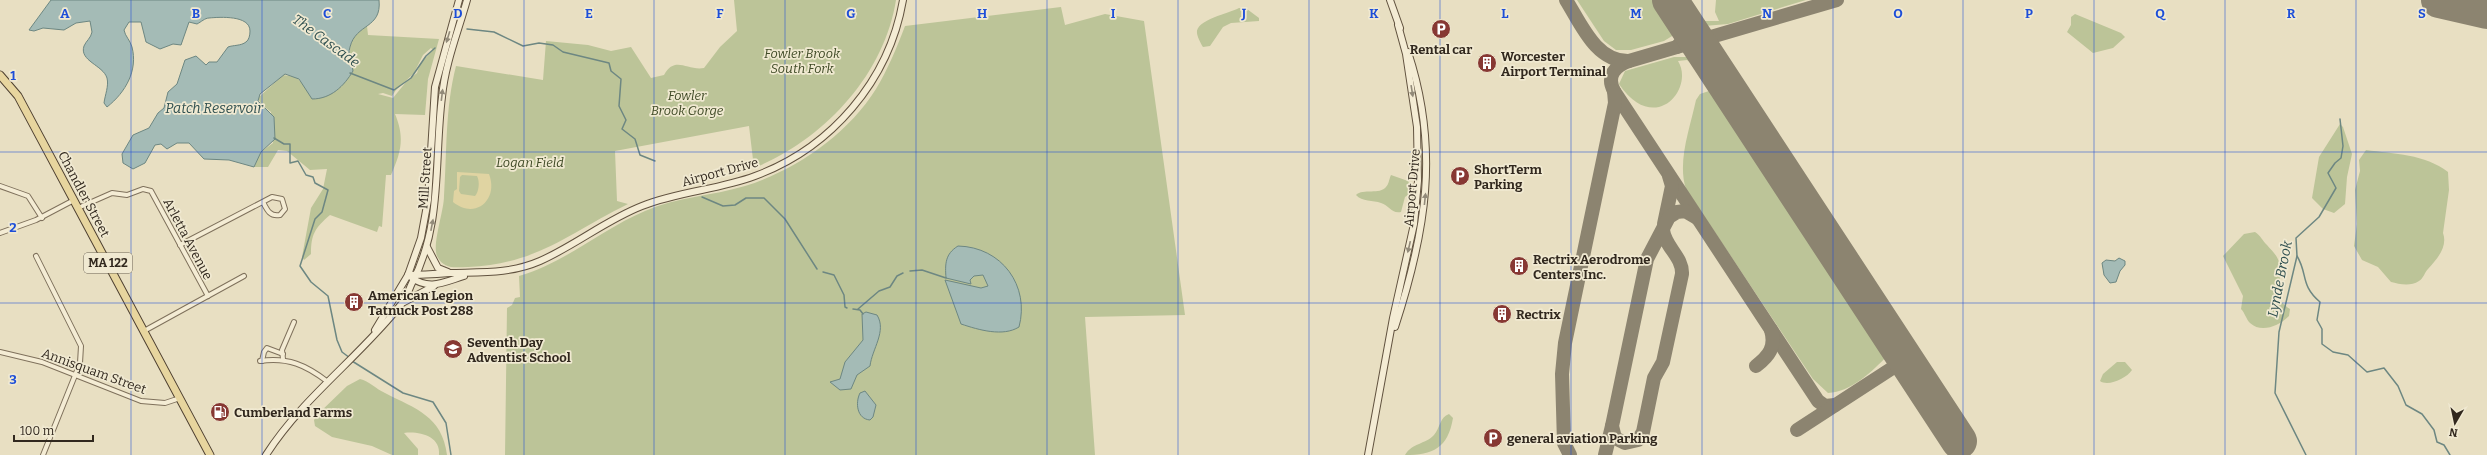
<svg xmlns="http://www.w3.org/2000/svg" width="2487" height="455" viewBox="0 0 2487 455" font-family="Bitter,serif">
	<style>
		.green { fill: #bcc498; fill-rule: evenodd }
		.sand { fill: #e0d4a2; fill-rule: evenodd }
		.water { fill: #a4bbb6; stroke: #6d8782 }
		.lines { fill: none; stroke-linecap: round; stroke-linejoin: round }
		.stream { stroke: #6d8782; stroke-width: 1.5 }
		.taxiway { stroke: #8c8470; stroke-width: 14 }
		.runway { stroke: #8c8470; stroke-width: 36 }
		.street-casing { stroke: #7f715c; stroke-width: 6 }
		.secondary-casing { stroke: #61523f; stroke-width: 8 }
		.primary-casing { stroke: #4d3f30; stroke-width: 9 }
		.street { stroke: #f4ecd4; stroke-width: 4 }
		.secondary { stroke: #f4ecd4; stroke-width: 6 }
		.primary { stroke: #e7d59e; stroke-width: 7 }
		.oneway { fill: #928a79 }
		.grid { fill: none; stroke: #1d4ed8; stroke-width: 1; stroke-opacity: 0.55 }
		.labels { text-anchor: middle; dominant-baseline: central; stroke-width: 3.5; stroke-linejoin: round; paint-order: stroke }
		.shield { fill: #f0e9d1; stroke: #6a6254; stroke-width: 1 }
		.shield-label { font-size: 12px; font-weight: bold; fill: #31281e }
		.poi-label { font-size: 13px; font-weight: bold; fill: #31281e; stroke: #f0e9d1; text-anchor: start }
		.park-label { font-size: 13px; font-style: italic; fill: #404b27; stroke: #f0e9d1 }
		.street-label { font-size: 13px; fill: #31281e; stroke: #f0e9d1 }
		.water-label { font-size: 14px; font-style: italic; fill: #2f4f4f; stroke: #f0e9d1 }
		.grid-label { font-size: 13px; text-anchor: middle; font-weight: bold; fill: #1d4ed8; stroke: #f0e9d1; stroke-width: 3.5; stroke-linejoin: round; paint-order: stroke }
	</style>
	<rect width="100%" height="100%" fill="#e8dfc2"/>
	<g class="green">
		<path d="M734,0H896C884,76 823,140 754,168L749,126L615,151L617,201L628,204C569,233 538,264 468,267C455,267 444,270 437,256C432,244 444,211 444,196C447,153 445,108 456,66L543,80L546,41L588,45L611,51L631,47L651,78L664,75C675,55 687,71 704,68L720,47L737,31Z"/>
		<path d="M1577,0H1655L1677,33L1664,41L1631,50H1616L1604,41Z"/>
		<path d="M1684,0H1690L1704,21H1719L1715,12L1716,0H1806L1728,24L1704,26Z"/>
		<path d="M1061,7L1065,25L1105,14L1144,21L1185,315L1085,317L1095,455H505L507,308L512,305L515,298L520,297L519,276C565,263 602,229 645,211C677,197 712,196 745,186C796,170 847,135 876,89C888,69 897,47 905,26Z"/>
		<path d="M1239,8L1247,9L1259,18V21L1231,23L1223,27L1210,46L1203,47C1201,44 1197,36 1197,33C1195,20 1230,13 1239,8Z"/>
		<path d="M2075,14L2121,33L2125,37L2113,48L2093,53L2067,32L2071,25V17Z"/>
		<path d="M367,26L368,35L439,39L428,79L425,115L395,114C405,138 401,152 391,175H386L382,227L379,226L377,232L330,215C315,228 311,234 311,254L304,260L302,257L311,208L323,189L327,169L310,170L287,151L278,150L268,167H254L261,152L273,143L271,112L261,104L258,98L283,75L296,77L302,83L353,68C346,50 350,36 367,26ZM431,48L433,50L420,64L417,73L406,82L393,98L378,94L383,93L392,96L396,90L414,73L423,55Z"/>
		<path d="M1674,57H1692L1888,355C1873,371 1851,392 1828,393L1813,379L1686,189C1677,162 1690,128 1696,100L1700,94L1709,91L1692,64L1687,60L1678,61C1695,88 1655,137 1619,84L1625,71Z"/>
		<path d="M2340,124L2343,127L2352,154L2347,177L2345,204L2334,213L2323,209L2312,198L2319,157Z"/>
		<path d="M2366,150C2394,154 2425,154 2448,172L2449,190L2443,233C2448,247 2437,259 2428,269C2425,272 2423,279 2419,281C2410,287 2399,284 2391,282L2378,267L2362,260L2354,246L2357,224L2355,190L2360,171L2359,160Z"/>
		<path d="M1391,175L1408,181L1415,186L1413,191L1405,197L1401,212C1391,214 1389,205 1381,203C1373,200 1362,202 1356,195C1363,188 1380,195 1386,187C1389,184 1389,179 1391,175Z"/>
		<path d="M2255,232C2261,236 2262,240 2267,245C2272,251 2277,255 2279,262C2286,282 2266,294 2290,309L2289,316C2280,325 2262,334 2250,323C2246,319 2245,313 2241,309L2243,296L2223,256L2244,234Z"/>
		<path d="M2117,362H2125L2132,370C2127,378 2108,387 2100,381L2103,374Z"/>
		<path d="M360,379C369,381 376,389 385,393C416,409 442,416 447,455H439C441,436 419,431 404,433L418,449V455H392L372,446L332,437L315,426L314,420L317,415L347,386Z"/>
		<path d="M1449,414L1453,418C1448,448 1433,455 1405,455C1412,443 1426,444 1434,435C1440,428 1440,417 1449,414Z"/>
	</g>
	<path class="sand" d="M457,172L489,174C499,200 475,220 453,202L454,191L457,189ZM462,175L477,176C480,181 479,192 475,196L461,194L459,191L460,177Z"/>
	<g class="water">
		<path d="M51,0H379C382,29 356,23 350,47C347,56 352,62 353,71C344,86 331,99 312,99L299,79L285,74L260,94L258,101L274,117L275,139L261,152L254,167L229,160L204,159L189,143H177L167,149L161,144L155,145L145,163L133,169L123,163L122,154L133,135L149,128L158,113L164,108L168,92L177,84L185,60L196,56L206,65L209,62H217L228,47C233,45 241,46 246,42C249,40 250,35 250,31C250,15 220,17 209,18C205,18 201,22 197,24L189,22L181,45L173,44L160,49L146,42L141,22H129L124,30C125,36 130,40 132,47C138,70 126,92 107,107L104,103C105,95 109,86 107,78C103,65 79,61 84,46C86,41 91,38 92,32L90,21L76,23L64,30L43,28L34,31L29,30Z"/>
		<path d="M958,246C1002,247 1030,286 1019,327C1003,337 979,330 961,324L945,280L981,288L988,286L983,275L974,276L970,280L971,284L946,278C945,264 945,254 958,246Z"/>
		<path d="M2119,258L2125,261V265L2120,271L2116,282L2110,283L2104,275L2102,263L2106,260L2115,261Z"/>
		<path d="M866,312L877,315C887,331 872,349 870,366L857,375L851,389L840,390L830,382L840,379L845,362L863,340L862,314Z"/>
		<path d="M865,391L876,405L873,417L870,420C857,419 855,403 860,393Z"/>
	</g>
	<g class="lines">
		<g class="stream">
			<path d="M467,29L494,32L523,46L539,43L553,45L563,52L609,63L611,71L621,79L619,106L626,120L622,129L635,139L640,155L655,161"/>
			<path d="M350,73L394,90L411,78L426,56L435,48"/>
			<path d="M274,138L284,144H290V163L298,161L306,175L313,177L315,183L328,190L322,212L315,219L300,266L311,282L328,296L337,340L342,352L350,358"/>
			<path d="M702,197L723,206L735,205L746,198H764L785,219L817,269"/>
			<path d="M2297,256C2308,274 2300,285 2320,302L2317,320L2322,329V344L2333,352L2348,355L2367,372L2384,368L2398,386L2406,405L2422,414L2434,430L2437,442L2444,445L2450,455"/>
			<path d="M910,271L922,270L946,278"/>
			<path d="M823,272L834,275L844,295L845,307L847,308"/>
			<path d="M853,309L860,310L863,314"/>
			<path d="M858,309L879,291L890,287L897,276L903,273"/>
			<path d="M352,361L403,393L433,402L446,423L451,455"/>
			<path d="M2306,455L2275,393L2279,332L2297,256L2296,238L2319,217L2336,188L2328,173L2335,163L2341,158L2343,146L2340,119"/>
		</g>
		<g class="taxiway">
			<path d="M1566,0C1581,24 1596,62 1629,61C1615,66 1606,76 1614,91L1818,401L1825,406L1835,405"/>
			<path d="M2467,7L2487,15"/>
			<path d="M1677,47L1685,37V22"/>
			<path d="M1629,61L1837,0"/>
			<path d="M1664,224L1672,186L1669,176"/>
			<path d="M1663,230C1665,247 1683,257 1682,274L1663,362L1654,378L1643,432L1638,440L1625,443L1615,438L1612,426L1647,259L1669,217L1677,212L1685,211L1697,218"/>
			<path d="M1756,366C1769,356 1776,347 1771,330"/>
			<path d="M1894,367L1899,358L1898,347"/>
			<path d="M1797,430L1894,367L1904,366L1914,372"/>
			<path d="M1570,455L1564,443L1562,374L1565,343L1615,103L1614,91"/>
			<path d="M1605,455L1612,426"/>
		</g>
		<g class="runway">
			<path d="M1670,0L1959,441"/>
			<path d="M2439,0L2487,11"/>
		</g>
		<defs>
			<g id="street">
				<path d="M0,186L28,196L42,218"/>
				<path d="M78,208L112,193L127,195L143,189L151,191L208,296"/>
				<path d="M0,233L36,220L74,200"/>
				<path d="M180,245L272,197L282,199L285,209L280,215C270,217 267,210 263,202"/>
				<path d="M36,256L81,346L80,363L43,455"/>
				<path d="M144,331L244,276"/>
				<path d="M0,352L42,362L141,401L165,403L180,398"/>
				<path d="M283,359L282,350L294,322"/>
				<path d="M260,361C288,357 306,365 328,382"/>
				<path d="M262,361L264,352L267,348L283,354"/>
			</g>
			<g id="secondary">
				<path d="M1390,0L1400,28"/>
				<path d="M427,247L438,268L448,272"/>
				<path d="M408,275C422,275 436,274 450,273C482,272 510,274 540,261C576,245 606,220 642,206C679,191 718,190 755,176C831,148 889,81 903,0"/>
				<path d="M411,277C429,291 444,282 464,276"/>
				<path d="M404,302L434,286"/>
				<path d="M1395,327C1426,232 1440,149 1408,52"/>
				<path d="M375,330L408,275L421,238L428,200L435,87L459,0"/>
				<path d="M266,455C303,397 361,356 403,302C407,297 409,289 412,283C443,224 434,160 442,97C445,64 458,32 467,0"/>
				<path d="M1368,455L1393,318L1414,224L1418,181L1417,127L1406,54L1398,25"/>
			</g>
			<path id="primary" d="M0,75L18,96L210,455"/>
		</defs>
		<use href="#street" class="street-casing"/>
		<use href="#secondary" class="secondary-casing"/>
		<use href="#primary" class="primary-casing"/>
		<use href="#street" class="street"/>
		<use href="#secondary" class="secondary"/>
		<use href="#primary" class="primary"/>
	</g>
	<defs><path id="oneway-solid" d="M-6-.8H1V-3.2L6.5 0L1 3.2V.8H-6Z"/></defs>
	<g class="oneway">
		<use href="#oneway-solid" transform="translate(448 37) rotate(107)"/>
		<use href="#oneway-solid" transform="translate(1412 91) rotate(81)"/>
		<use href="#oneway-solid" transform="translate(442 95) rotate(-83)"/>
		<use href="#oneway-solid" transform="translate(1425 199) rotate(-84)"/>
		<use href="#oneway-solid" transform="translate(432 225) rotate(-79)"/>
		<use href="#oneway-solid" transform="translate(1409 247) rotate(103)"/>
	</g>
	<path class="grid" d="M131,0V455M262,0V455M393,0V455M524,0V455M654,0V455M785,0V455M916,0V455M1047,0V455M1178,0V455M1309,0V455M1440,0V455M1571,0V455M1702,0V455M1833,0V455M1963,0V455M2094,0V455M2225,0V455M2356,0V455M0,152H2487M0,303H2487"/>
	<defs>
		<symbol id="parking-disc" viewBox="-11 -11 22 22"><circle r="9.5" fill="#873833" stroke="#f0e9d1"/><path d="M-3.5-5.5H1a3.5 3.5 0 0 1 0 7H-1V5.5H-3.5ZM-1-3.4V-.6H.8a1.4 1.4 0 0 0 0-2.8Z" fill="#fff"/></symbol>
		<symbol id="building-disc" viewBox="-11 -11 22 22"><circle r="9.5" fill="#873833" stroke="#f0e9d1"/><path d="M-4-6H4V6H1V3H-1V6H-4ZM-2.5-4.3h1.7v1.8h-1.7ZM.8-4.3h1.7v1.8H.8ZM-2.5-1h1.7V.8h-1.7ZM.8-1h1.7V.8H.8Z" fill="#fff"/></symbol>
		<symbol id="school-disc" viewBox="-11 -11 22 22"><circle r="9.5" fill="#873833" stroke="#f0e9d1"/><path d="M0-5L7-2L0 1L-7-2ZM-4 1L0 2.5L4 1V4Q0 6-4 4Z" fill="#fff"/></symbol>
		<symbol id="fuel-disc" viewBox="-11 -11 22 22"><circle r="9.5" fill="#873833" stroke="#f0e9d1"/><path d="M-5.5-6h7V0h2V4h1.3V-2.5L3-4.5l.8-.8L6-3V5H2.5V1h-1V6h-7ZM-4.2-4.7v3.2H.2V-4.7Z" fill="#fff"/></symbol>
	</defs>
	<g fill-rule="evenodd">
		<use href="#parking-disc" x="1430" y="18" width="22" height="22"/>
		<use href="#building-disc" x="1476" y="52" width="22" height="22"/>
		<use href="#parking-disc" x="1449" y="165" width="22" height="22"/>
		<use href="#building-disc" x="1508" y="255" width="22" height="22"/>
		<use href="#building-disc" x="343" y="291" width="22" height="22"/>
		<use href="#building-disc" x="1491" y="303" width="22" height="22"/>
		<use href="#school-disc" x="442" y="338" width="22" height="22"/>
		<use href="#fuel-disc" x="209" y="401" width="22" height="22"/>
		<use href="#parking-disc" x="1482" y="427" width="22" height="22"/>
	</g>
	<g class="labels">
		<rect class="shield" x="84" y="253" width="48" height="20" rx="3"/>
		<g class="shield-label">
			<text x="108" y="263">MA 122</text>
		</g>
		<g class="poi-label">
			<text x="1441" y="49" text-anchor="middle">Rental car</text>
			<text x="1501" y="56">Worcester<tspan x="1501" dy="15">Airport Terminal</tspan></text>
			<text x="1474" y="169">ShortTerm<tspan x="1474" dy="15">Parking</tspan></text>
			<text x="1533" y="259">Rectrix Aerodrome<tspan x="1533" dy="15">Centers Inc.</tspan></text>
			<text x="368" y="295">American Legion<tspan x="368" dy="15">Tatnuck Post 288</tspan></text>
			<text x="1516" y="314">Rectrix</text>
			<text x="467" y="342">Seventh Day<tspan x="467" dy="15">Adventist School</tspan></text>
			<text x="234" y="412">Cumberland Farms</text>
			<text x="1507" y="438">general aviation Parking</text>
		</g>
		<g class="park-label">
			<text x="802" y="53">Fowler Brook<tspan x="802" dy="15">South Fork</tspan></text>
			<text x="687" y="95">Fowler<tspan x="687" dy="15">Brook Gorge</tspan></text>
			<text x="530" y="162">Logan Field</text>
		</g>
		<g class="street-label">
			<text transform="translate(720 172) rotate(-15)">Airport Drive</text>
			<text transform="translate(425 178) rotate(-86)">Mill Street</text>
			<text transform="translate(1412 188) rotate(-85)">Airport Drive</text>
			<text transform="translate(84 194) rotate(62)">Chandler Street</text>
			<text transform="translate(188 239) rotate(62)">Arletta Avenue</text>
			<text transform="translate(94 371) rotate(20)">Annisquam Street</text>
		</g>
		<g class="water-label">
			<text transform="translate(326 41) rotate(36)">The Cascade</text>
			<text x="214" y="108">Patch Reservoir</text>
			<text transform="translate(2280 279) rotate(-79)">Lynde Brook</text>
		</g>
	</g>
	<g class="grid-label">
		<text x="65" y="18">A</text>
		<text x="196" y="18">B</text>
		<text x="327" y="18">C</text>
		<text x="458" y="18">D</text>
		<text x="589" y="18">E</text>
		<text x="720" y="18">F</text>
		<text x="851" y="18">G</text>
		<text x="982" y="18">H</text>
		<text x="1113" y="18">I</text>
		<text x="1244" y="18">J</text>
		<text x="1374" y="18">K</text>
		<text x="1505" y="18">L</text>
		<text x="1636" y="18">M</text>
		<text x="1767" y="18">N</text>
		<text x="1898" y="18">O</text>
		<text x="2029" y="18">P</text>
		<text x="2160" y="18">Q</text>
		<text x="2291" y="18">R</text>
		<text x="2422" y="18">S</text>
		<text x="13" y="80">1</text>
		<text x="13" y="232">2</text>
		<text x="13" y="384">3</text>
	</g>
	<g transform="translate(2455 423) rotate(189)" stroke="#f0e9d1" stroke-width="3" paint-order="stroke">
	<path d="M0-3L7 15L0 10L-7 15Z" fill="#31281e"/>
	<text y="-6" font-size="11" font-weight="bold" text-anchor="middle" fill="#31281e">N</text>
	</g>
	<path d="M14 435v6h79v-6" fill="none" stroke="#31281e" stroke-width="2"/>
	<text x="20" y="435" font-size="12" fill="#31281e" stroke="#f0e9d1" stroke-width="3" paint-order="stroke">100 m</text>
</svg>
